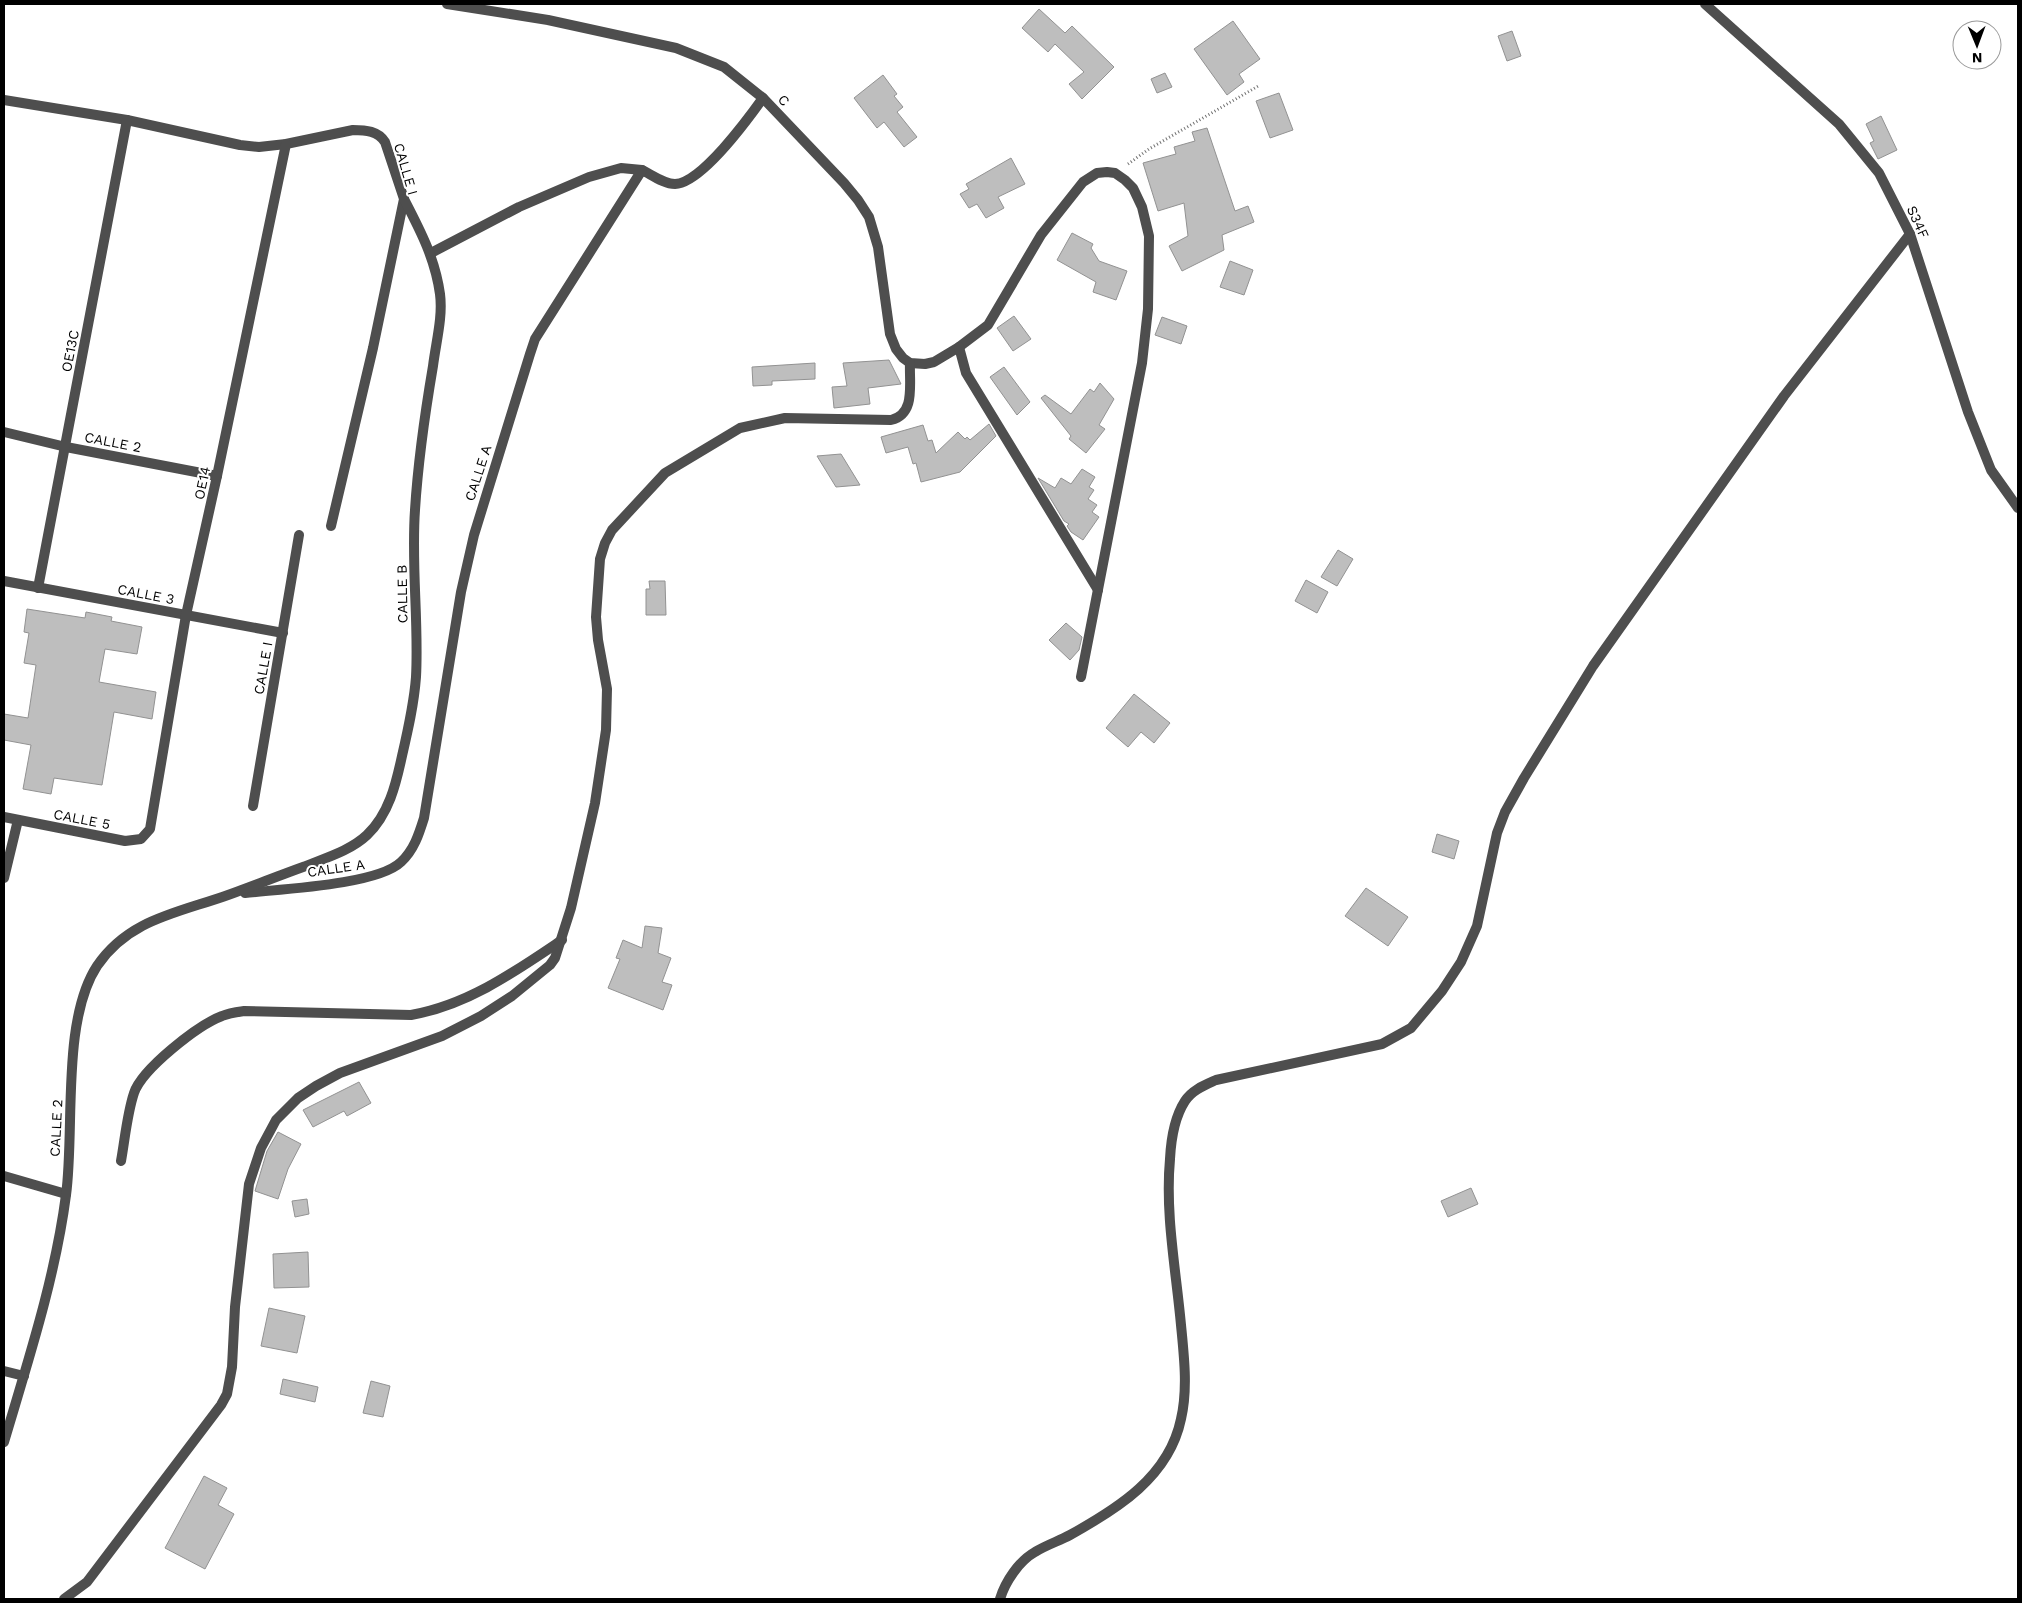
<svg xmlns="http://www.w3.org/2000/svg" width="2022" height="1603" viewBox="0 0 2022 1603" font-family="'Work Sans',sans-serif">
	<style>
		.building { fill: #bebebe; stroke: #929292 }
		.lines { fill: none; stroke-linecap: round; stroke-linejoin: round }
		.path { stroke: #707070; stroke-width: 3; stroke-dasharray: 1 2.5; stroke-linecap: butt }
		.service { stroke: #4e4e4e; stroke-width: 10 }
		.minor { stroke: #4e4e4e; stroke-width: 10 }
		.labels { text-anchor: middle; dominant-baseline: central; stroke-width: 4; stroke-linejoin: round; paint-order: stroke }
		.street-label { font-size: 14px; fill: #000; stroke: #fff }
	</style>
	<rect width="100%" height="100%" fill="#fff"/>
	<g class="building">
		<path d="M1039,9L1065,33L1072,26L1114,67L1082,99L1069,84L1084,72L1055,44L1048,52L1022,28Z"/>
		<path d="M1233,21L1260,59L1239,74L1244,82L1227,95L1194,49Z"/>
		<path d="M1512,31L1521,56L1507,61L1498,36Z"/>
		<path d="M1165,73L1172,87L1157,93L1151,79Z"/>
		<path d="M883,75L897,94L894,96L903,107L897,112L917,137L904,147L884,122L877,128L854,98Z"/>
		<path d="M1279,93L1293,130L1270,138L1256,101Z"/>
		<path d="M1881,116L1897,150L1878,159L1870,143L1874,141L1866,124Z"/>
		<path d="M1207,128L1235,211L1248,206L1254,222L1222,235L1224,250L1182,271L1169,246L1188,236L1184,203L1158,211L1143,163L1176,154L1174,147L1195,141L1192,132Z"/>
		<path d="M1011,158L1025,184L998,197L1004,208L986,218L977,204L969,208L960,194L969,189L966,184Z"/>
		<path d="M1072,233L1093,244L1091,248L1099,261L1127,271L1116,300L1093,292L1096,282L1057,260Z"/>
		<path d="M1230,261L1253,270L1244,295L1220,287Z"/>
		<path d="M1014,316L1031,339L1013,351L997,328Z"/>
		<path d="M1162,317L1187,326L1181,344L1155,335Z"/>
		<path d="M889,360L901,384L868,388L870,404L834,408L832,387L847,386L843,363Z"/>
		<path d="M815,363V379L772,381V385L753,386L752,367Z"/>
		<path d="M1004,367L1030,402L1017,415L990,377Z"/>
		<path d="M1100,383L1114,399L1099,425L1105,429L1086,453L1069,439L1071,436L1041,398L1045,395L1071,414L1090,389L1094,392Z"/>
		<path d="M989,424L996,436L960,472L921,482L916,463L913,464L908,447L886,453L881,437L923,425L928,441L932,440L936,453L958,432L965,439L967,437L970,440Z"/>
		<path d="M841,454L860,485L836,487L817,456Z"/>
		<path d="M1082,469L1095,477L1089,487L1094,490L1088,499L1097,505L1092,512L1099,517L1083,540L1071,532L1067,526L1069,524L1064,521L1038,478L1055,488L1061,478L1071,484Z"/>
		<path d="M1338,550L1353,559L1337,586L1321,577Z"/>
		<path d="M1306,580L1328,592L1317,613L1295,601Z"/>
		<path d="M649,581H665L666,615H646V589H650Z"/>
		<path d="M27,609L85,618L86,612L112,617L111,621L142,627L137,654L105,649L99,682L156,692L152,719L114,712L102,785L54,778L51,794L23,789L31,745L4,740V714L28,718L36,665L24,663L29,633L24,632Z"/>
		<path d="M1066,623L1082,637L1079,650L1070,660L1049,640Z"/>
		<path d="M1134,694L1170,723L1154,743L1141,732L1128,747L1106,728Z"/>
		<path d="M1437,834L1459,841L1454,859L1432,852Z"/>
		<path d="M1366,888L1408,917L1388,946L1345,916Z"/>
		<path d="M645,926L662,928L658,953L671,958L662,982L672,985L663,1010L608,988L620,959L616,958L623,940L642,948Z"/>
		<path d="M359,1082L371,1103L347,1116L344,1111L313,1127L303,1110Z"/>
		<path d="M278,1132L301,1144L288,1169L278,1199L255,1191L267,1151Z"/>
		<path d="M1471,1188L1478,1204L1448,1217L1441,1201Z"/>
		<path d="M307,1199L309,1214L295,1217L292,1201Z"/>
		<path d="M308,1252L309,1287L274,1288L273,1254Z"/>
		<path d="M269,1308L305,1316L297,1353L261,1346Z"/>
		<path d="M283,1379L318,1387L315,1402L280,1394Z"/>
		<path d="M371,1381L390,1386L383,1417L363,1413Z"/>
		<path d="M204,1476L227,1488L218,1505L234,1514L205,1569L165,1548Z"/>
	</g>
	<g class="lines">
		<path class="path" d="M1128,164L1149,149L1260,85"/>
		<path class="service" d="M121,1161C125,1139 127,1114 134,1093C142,1069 198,1025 222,1016C229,1013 237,1012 244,1011L411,1015C468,1005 516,971 562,940"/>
		<g class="minor">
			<path d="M447,4L548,20L676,48L724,67L763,98L844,183L858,200L869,217L878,247L890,334L896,349L903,358L910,363L925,364L934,362L959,347L988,325L1041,235L1083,182L1097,173L1107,172L1115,173L1125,180L1133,188L1142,207L1149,236L1148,309L1142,363L1081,677"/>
			<path d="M1705,4L1839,124L1879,173L1910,234L1968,412L1991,470L2018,508"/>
			<path d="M4,100L127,120L240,145L259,147L286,144L353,130C366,130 378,131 385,142L404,199L373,348L331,526"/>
			<path d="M642,170C652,175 664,184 675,184C701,183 748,119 763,98"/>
			<path d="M959,347L966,373L1098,590"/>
			<path d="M4,432L66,447L217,476"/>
			<path d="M4,581L283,633"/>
			<path d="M38,588L127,120"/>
			<path d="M253,806L299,535"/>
			<path d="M4,817L125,841L141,839L150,829L186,615L217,476L286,144"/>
			<path d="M4,878L18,820"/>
			<path d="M245,893C281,889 377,885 401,862C414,850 419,834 424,818L461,592L474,535L530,354L535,339L642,170L621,168L589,177L519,207L431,253"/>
			<path d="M4,1176L66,1194"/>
			<path d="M4,1371L24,1376"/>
			<path d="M4,1442C28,1361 55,1279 66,1195C75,1130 61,1021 97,966C129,919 178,913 228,895C253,886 278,876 303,867C325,858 350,851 367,835C389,814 396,784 402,756C408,730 414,704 416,677C419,622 411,566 415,510C418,462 425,413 433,366C436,342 443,317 440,294C435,258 420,230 404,199"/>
			<path d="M64,1599L87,1582L221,1405L227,1394L232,1367L235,1307L249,1184L261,1148L276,1120L298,1098L316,1086L340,1073L442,1036L481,1016L512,996L550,965L555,958L571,908L595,803L606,730L607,689L598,640L596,617L600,559L605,543L612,530L665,473L740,428L785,418L891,420C916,414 909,384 910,363"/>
			<path d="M1000,1599C1005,1582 1019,1561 1035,1552C1046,1545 1059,1541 1070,1535C1117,1509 1169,1477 1181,1419C1188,1389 1184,1356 1181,1325C1176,1270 1165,1214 1170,1159C1171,1139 1174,1118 1185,1101C1192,1090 1205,1085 1216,1080L1382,1044L1411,1028L1442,991L1461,962L1477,926L1497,833L1505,812L1524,778L1593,666L1784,396L1910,234"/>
		</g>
	</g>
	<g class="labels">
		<g class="street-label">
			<text transform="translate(784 100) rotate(47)">C</text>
			<text transform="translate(406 169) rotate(74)">CALLE I</text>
			<text transform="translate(1918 222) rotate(66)">S34F</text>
			<text transform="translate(70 351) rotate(-79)">OE13C</text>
			<text transform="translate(113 442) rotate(11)">CALLE 2</text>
			<text transform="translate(478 473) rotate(-72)">CALLE A</text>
			<text transform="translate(202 483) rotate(-78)">OE14</text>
			<text transform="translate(146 594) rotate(11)">CALLE 3</text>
			<text transform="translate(402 594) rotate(-91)">CALLE B</text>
			<text transform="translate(263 668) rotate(-80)">CALLE I</text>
			<text transform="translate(82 819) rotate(11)">CALLE 5</text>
			<text transform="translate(336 868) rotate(-8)">CALLE A</text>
			<text transform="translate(56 1128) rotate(-87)">CALLE 2</text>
		</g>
	</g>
	<rect width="2022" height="1603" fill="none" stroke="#000000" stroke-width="10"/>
	<g transform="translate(1977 45) rotate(179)"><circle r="24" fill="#ffffff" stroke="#999999"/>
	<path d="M0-4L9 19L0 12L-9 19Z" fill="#000000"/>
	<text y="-8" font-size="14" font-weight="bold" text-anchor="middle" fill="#000000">N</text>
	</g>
</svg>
